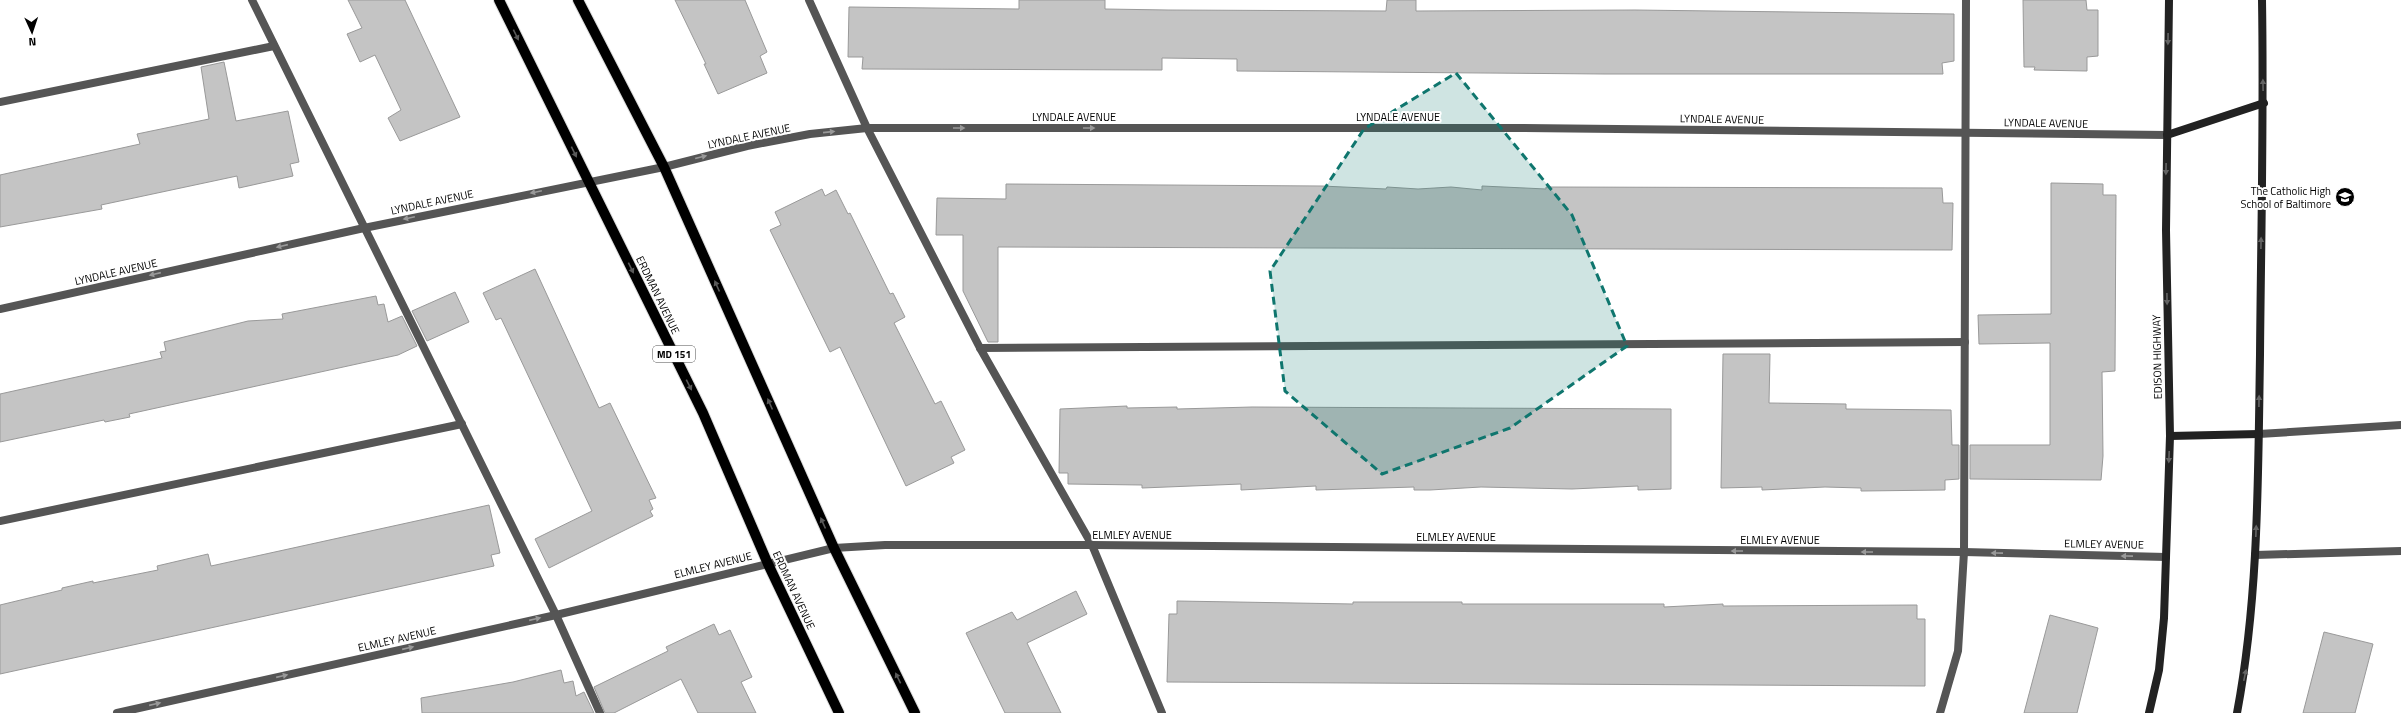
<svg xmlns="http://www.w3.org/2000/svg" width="2401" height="713" viewBox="0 0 2401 713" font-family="'Titillium Web',sans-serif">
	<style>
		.building { fill: #c4c4c4; stroke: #999 }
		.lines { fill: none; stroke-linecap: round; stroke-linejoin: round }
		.primary-casing { stroke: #dbdbdb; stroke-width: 12 }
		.service { stroke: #555; stroke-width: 8 }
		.minor { stroke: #555; stroke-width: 8 }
		.secondary { stroke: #222; stroke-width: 8 }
		.primary { stroke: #000; stroke-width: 10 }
		.oneway { fill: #595959 }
		.oneway2 { fill: #646464 }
		.oneway3 { fill: #999 }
		.marked { fill: #0f766e; fill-opacity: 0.2; stroke: #0f766e; stroke-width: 3; stroke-dasharray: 8 5; stroke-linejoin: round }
		.labels { text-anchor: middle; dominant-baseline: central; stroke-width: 4; stroke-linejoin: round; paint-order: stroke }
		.shield { fill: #fff; stroke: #4c4c4c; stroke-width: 1 }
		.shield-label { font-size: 10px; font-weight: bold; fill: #000 }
		.street-label { font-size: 11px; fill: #000; stroke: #fff }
		.poi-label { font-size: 11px; fill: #000; stroke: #fff; text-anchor: end }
	</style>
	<rect width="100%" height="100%" fill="#fff"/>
	<g class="building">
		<path d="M348,0H405L460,117L400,141L388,118L401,110L375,55L360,62L347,34L362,28Z"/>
		<path d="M675,0H745L767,52L760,56L767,73L718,94L704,64H706Z"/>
		<path d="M1019,0H1105V9L1168,10L1386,11L1387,0H1416V11L1635,10L1954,14V61L1942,63L1943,74H1605L1237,71V59L1162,58V70L862,69L863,57H848L849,7L1019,9Z"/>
		<path d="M2023,0H2086L2087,10H2098V56L2087,57V71L2034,70L2035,67H2024Z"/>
		<path d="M224,62L236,121L288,111L299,162L290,164L293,176L239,188L237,176L101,205L102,209L0,227V175L140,144L137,134L209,119L201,67Z"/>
		<path d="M2051,183L2103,184V195H2116L2115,371L2102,372L2103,456L2101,480L1970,479V445H2050V343L1979,344L1978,315L2051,314Z"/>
		<path d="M1006,184L1322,186L1386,189L1387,187L1418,189L1451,187L1482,190V186L1546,189V187L1942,188L1943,203H1953L1952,250L998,247V342H988L963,291V235H936L937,198L1006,199Z"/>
		<path d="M822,189L825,196L836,190L848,214L850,213L890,294L893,293L905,317L894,323L935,404L941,401L965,450L951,457L954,463L906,486L840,347L830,352L770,230L781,225L775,212Z"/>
		<path d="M535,269L599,408L610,403L656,498L649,500L653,509L650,511L653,516L549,568L535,539L592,511L501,318L496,320L483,293Z"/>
		<path d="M455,292L469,322L427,341L412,311Z"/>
		<path d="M376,296L378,305L384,304L388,322L402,316L417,346L398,355L129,414L130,417L105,422L104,420L0,442V394L162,358L160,352L166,351L164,342L248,321L283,319L282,314Z"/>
		<path d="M1723,354H1770L1769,403L1846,404V409L1951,410L1952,445H1959V479L1945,480V490L1861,491V488L1825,487L1762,490V487L1721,488Z"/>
		<path d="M1127,406V408L1177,407V409L1252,407L1671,409V489L1638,490V486L1572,489L1481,487L1430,490H1414V487L1316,490V486L1241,490V484L1142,488V485L1068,484V473H1059L1060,409Z"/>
		<path d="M489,505L500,553L491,555L494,566L0,674V605L62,590V588L93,581V583L158,570L157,566L208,554L211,566Z"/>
		<path d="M1076,591L1087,614L1027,643L1061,713H1005L966,633L1012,612L1017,620Z"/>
		<path d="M1177,601L1353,604V602H1462V604H1664V607L1723,604V606L1917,605V619H1925V686L1167,682L1169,614H1177Z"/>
		<path d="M2050,615L2098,628L2077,713H2024Z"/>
		<path d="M714,624L719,635L730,630L752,677L741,682L756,713H698L681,679L614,713H605L594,687L668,651L666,647Z"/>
		<path d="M2324,632L2373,644L2355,713H2303Z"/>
		<path d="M561,670L564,683L573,681L576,696L584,692L594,713H422L421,698L513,682Z"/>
	</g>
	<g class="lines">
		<defs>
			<g id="primary">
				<path d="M499,0L703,413L768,564L839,713"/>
				<path d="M578,0L664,167L834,548L915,713"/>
			</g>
		</defs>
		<use href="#primary" class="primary-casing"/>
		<g class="service">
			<path d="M252,0L556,615L600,713"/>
			<path d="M809,0L867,128L980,348L1092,545L1162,713"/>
			<path d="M0,102L274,46"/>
			<path d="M980,348L1965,342"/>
			<path d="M0,521L462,424"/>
			<path d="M2255,555L2401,551"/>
			<path d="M1940,713L1958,651L1964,552L1966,0"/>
		</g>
		<g class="minor">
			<path d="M0,309L364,228L664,167L747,146L810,134L867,128H1522L2167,135"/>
			<path d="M2259,434L2401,425"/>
			<path d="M117,713L556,615L834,548L885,545H1092L1964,552L2166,557"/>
		</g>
		<g class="secondary">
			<path d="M2167,135L2264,103"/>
			<path d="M2170,436L2259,434"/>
			<path d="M2149,713L2159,670L2164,618L2170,436L2166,230L2169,0"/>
			<path d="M2237,713C2259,596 2258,475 2260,355C2261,237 2264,118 2262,0"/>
		</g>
		<use href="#primary" class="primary"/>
	</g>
	<defs><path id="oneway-solid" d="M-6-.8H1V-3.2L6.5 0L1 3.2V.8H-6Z"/></defs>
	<g class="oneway">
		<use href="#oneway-solid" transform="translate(516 35) rotate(64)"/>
		<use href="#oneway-solid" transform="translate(574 152) rotate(64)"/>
		<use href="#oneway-solid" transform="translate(631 268) rotate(64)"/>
		<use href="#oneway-solid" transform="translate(717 286) rotate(-114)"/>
		<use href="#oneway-solid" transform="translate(689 385) rotate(63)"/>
		<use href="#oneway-solid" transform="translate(770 404) rotate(-114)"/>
		<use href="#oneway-solid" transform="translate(823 523) rotate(-114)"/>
		<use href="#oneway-solid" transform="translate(898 678) rotate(-116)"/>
	</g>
	<g class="oneway2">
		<use href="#oneway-solid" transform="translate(2168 39) rotate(91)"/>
		<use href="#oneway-solid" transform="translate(2263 85) rotate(-91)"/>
		<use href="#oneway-solid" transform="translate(2166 169) rotate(91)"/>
		<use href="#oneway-solid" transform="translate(2261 243) rotate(-89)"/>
		<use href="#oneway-solid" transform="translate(2167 299) rotate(89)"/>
		<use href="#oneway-solid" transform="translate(2259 401) rotate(-89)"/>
		<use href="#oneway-solid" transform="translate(2169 457) rotate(92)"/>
		<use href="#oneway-solid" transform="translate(2256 531) rotate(-88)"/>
		<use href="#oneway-solid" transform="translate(2245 675) rotate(-78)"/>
	</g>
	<g class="oneway3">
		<use href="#oneway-solid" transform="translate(959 128)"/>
		<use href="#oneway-solid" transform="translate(1089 128)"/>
		<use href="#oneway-solid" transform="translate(829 132) rotate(-6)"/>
		<use href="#oneway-solid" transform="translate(701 157) rotate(-14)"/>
		<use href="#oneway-solid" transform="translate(536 192) rotate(168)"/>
		<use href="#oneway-solid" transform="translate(409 218) rotate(168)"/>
		<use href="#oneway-solid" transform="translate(282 246) rotate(167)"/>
		<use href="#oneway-solid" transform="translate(155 274) rotate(167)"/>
		<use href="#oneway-solid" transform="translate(1737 551) rotate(-180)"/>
		<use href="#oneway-solid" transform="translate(1867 552) rotate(-180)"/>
		<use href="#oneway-solid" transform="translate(1997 553) rotate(-179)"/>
		<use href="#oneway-solid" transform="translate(2127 556) rotate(-179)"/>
		<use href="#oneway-solid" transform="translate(535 619) rotate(-13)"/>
		<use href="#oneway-solid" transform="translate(408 648) rotate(-13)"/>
		<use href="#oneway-solid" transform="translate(282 676) rotate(-13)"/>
		<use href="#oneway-solid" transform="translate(155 704) rotate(-13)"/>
	</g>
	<path class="marked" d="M1456,73L1572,215L1627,346L1510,428L1382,474L1285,391L1270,271L1364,129Z"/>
	<defs>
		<symbol id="school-disc" viewBox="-11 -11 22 22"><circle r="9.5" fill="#000" stroke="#fff"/><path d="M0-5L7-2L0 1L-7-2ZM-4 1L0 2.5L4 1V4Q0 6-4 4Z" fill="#fff"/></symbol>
	</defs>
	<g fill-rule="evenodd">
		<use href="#school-disc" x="2334" y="186" width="22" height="22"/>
	</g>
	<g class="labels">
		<rect class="shield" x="653" y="346" width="42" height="16" rx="3"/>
		<g class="shield-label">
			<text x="674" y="354">MD 151</text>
		</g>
		<g class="street-label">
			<text x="1074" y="117">LYNDALE AVENUE</text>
			<text x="1398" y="117">LYNDALE AVENUE</text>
			<text transform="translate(1722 119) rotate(1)">LYNDALE AVENUE</text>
			<text transform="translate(2046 123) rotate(1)">LYNDALE AVENUE</text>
			<text transform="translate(749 136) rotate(-12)">LYNDALE AVENUE</text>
			<text transform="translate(432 202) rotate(-12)">LYNDALE AVENUE</text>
			<text transform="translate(116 272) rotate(-13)">LYNDALE AVENUE</text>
			<text transform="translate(658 295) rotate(64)">ERDMAN AVENUE</text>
			<text transform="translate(2157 357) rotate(-91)">EDISON HIGHWAY</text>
			<text x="1132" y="535">ELMLEY AVENUE</text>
			<text x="1456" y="537">ELMLEY AVENUE</text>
			<text x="1780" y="540">ELMLEY AVENUE</text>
			<text transform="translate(2104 544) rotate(1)">ELMLEY AVENUE</text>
			<text transform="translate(713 565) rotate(-14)">ELMLEY AVENUE</text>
			<text transform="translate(794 590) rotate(65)">ERDMAN AVENUE</text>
			<text transform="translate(397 639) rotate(-13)">ELMLEY AVENUE</text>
		</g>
		<g class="poi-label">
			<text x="2331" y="191">The Catholic High<tspan x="2331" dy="13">School of Baltimore</tspan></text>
		</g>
	</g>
	<g transform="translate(32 32) rotate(177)" stroke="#ffffff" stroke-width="3" paint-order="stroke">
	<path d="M0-3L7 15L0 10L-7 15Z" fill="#000000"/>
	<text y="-6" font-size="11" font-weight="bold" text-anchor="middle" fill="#000000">N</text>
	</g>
</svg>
